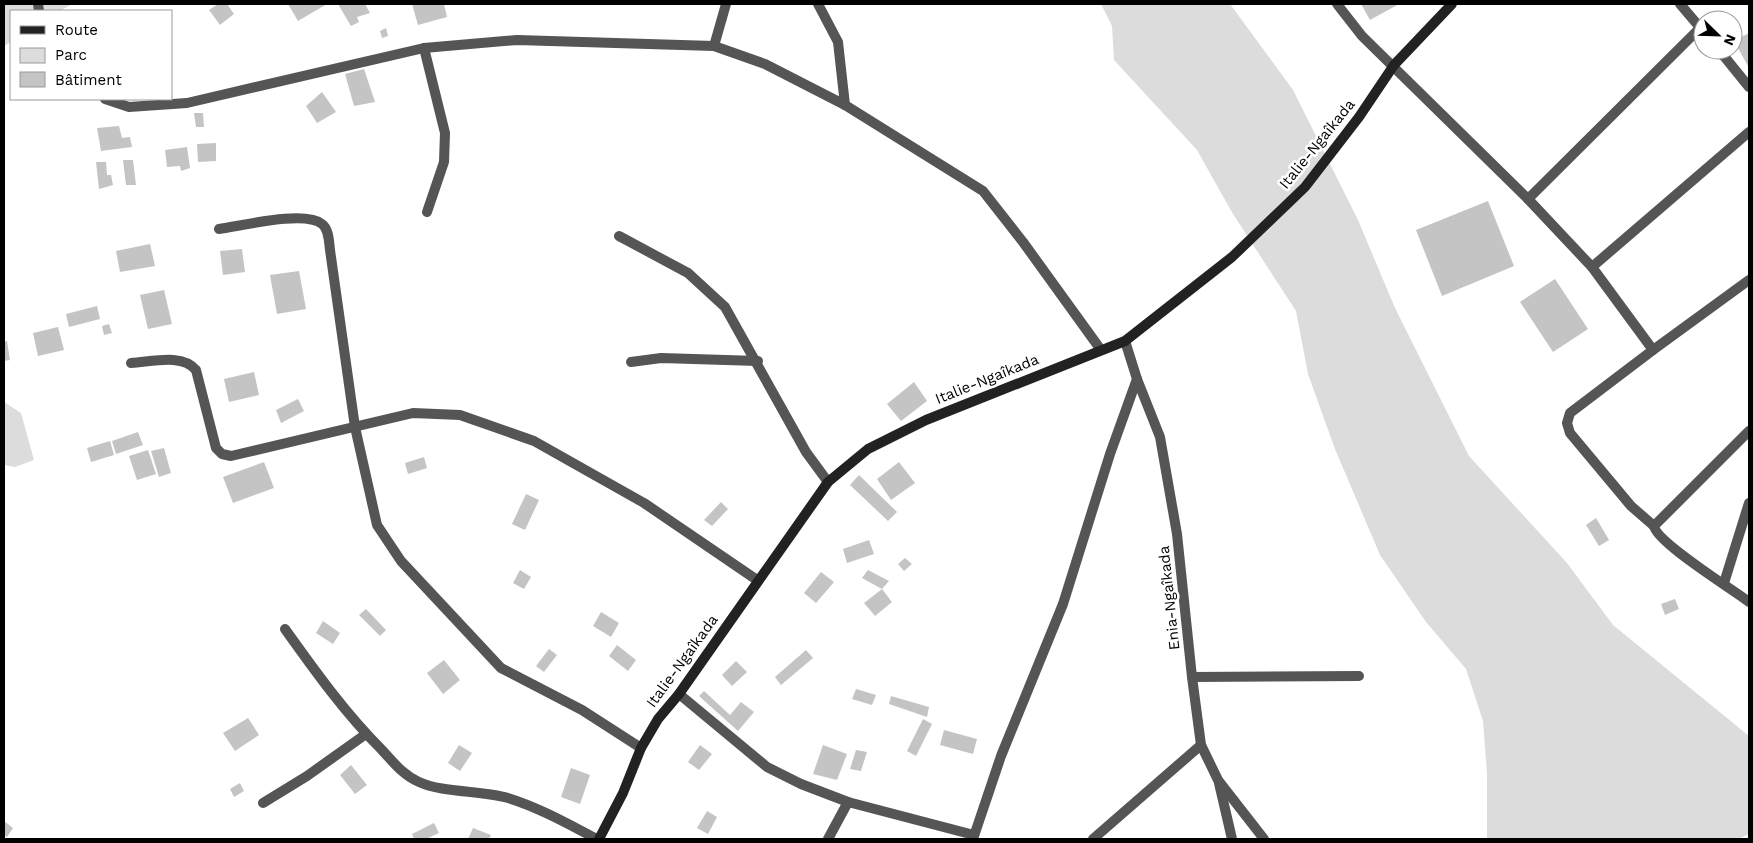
<svg xmlns="http://www.w3.org/2000/svg" width="1753" height="843" viewBox="0 0 1753 843" font-family="'Work Sans',sans-serif">
	<style>
		.green { fill: #dcdcdc }
		.building { fill: #c4c4c4 }
		.lines { fill: none; stroke-linecap: round; stroke-linejoin: round }
		.street { stroke: #555; stroke-width: 10 }
		.secondary { stroke: #222; stroke-width: 10 }
		.labels { text-anchor: middle; dominant-baseline: central; stroke-width: 5; stroke-linejoin: round; paint-order: stroke }
		.street-label { font-size: 15px; fill: #000; stroke: #fff }
	</style>
	<rect width="100%" height="100%" fill="#fff"/>
	<g class="green">
		<path d="M4,4H72L60,11H11V42L4,46Z"/>
		<path d="M1101,4H1230L1293,90L1358,220L1395,308L1469,456L1567,563L1613,625L1749,736V834L1738,839H1487V774L1483,721L1466,669L1426,622L1380,555L1335,449L1308,374L1296,311L1233,214L1197,150L1114,60L1112,26Z"/>
		<path d="M4,402L21,413L34,460L15,467L4,465Z"/>
	</g>
	<g class="building">
		<path d="M218,4H227L234,14L220,25L209,10Z"/>
		<path d="M288,4H327L298,21Z"/>
		<path d="M338,4H365L370,13L357,17L359,22L351,26Z"/>
		<path d="M412,4H444L447,17L418,25Z"/>
		<path d="M1361,4H1399L1370,20Z"/>
		<path d="M386,28L388,36L382,38L380,31Z"/>
		<path d="M1749,33V68L1734,41Z"/>
		<path d="M364,69L375,102L354,106L345,74Z"/>
		<path d="M322,92L336,112L317,123L306,106Z"/>
		<path d="M194,113H203L204,127H196Z"/>
		<path d="M119,126L122,138L130,137L132,147L101,151L97,128Z"/>
		<path d="M216,143V161L198,162L197,144Z"/>
		<path d="M187,147L190,168L181,171L180,166L167,167L165,150Z"/>
		<path d="M123,160H133L136,185H126Z"/>
		<path d="M96,162H106L107,175H111L113,185L99,189Z"/>
		<path d="M1488,201L1514,266L1442,296L1416,230Z"/>
		<path d="M150,244L155,266L120,272L116,251Z"/>
		<path d="M242,249L245,272L223,275L220,251Z"/>
		<path d="M299,271L306,309L277,314L270,275Z"/>
		<path d="M1555,279L1588,329L1553,352L1520,302Z"/>
		<path d="M164,290L172,324L148,329L140,295Z"/>
		<path d="M97,306L100,319L69,327L66,314Z"/>
		<path d="M109,324L112,333L104,335L102,326Z"/>
		<path d="M58,327L64,350L38,356L33,333Z"/>
		<path d="M7,341L10,360L4,361V342Z"/>
		<path d="M254,372L259,395L229,402L224,379Z"/>
		<path d="M914,382L927,401L901,421L887,404Z"/>
		<path d="M298,399L304,411L281,423L276,410Z"/>
		<path d="M138,432L143,445L116,454L112,441Z"/>
		<path d="M110,441L114,455L91,462L87,448Z"/>
		<path d="M164,448L171,473L159,477L151,451Z"/>
		<path d="M148,450L156,474L137,480L129,456Z"/>
		<path d="M424,457L427,468L408,474L405,463Z"/>
		<path d="M264,462L274,488L233,503L223,477Z"/>
		<path d="M899,462L915,483L891,500L877,479Z"/>
		<path d="M859,475L897,512L888,521L850,485Z"/>
		<path d="M526,494L539,500L525,530L512,524Z"/>
		<path d="M721,502L728,509L712,526L704,520Z"/>
		<path d="M1596,518L1609,540L1599,546L1586,525Z"/>
		<path d="M869,540L874,554L847,563L843,549Z"/>
		<path d="M905,558L912,564L904,571L898,564Z"/>
		<path d="M520,570L531,577L524,589L513,583Z"/>
		<path d="M868,570L889,581L882,589L862,578Z"/>
		<path d="M821,572L834,582L816,603L804,593Z"/>
		<path d="M882,589L892,602L875,616L864,603Z"/>
		<path d="M1675,599L1679,609L1665,615L1661,604Z"/>
		<path d="M366,609L386,630L380,636L359,615Z"/>
		<path d="M601,612L619,623L611,637L593,626Z"/>
		<path d="M323,621L340,633L333,644L316,633Z"/>
		<path d="M617,645L636,660L628,671L609,656Z"/>
		<path d="M549,649L557,655L544,672L536,666Z"/>
		<path d="M806,650L813,658L781,685L775,677Z"/>
		<path d="M444,660L460,680L443,694L427,673Z"/>
		<path d="M736,661L747,672L732,686L722,675Z"/>
		<path d="M856,689L876,695L872,705L852,699Z"/>
		<path d="M704,691L730,715L741,702L754,712L738,731L699,696Z"/>
		<path d="M891,696L929,707L927,717L889,704Z"/>
		<path d="M248,718L259,735L235,751L223,733Z"/>
		<path d="M923,719L932,724L916,756L907,751Z"/>
		<path d="M944,730L977,739L973,754L940,745Z"/>
		<path d="M459,745L472,753L460,771L448,763Z"/>
		<path d="M700,745L712,754L699,770L688,762Z"/>
		<path d="M823,745L847,754L837,780L813,774Z"/>
		<path d="M856,750L867,752L861,771L850,769Z"/>
		<path d="M351,765L367,785L355,794L340,775Z"/>
		<path d="M571,768L590,775L580,804L561,797Z"/>
		<path d="M240,783L244,791L234,797L230,789Z"/>
		<path d="M707,811L717,817L708,834L697,828Z"/>
		<path d="M4,821L13,828L7,837L4,835Z"/>
		<path d="M434,823L439,833L426,839H414L412,834Z"/>
		<path d="M473,828L491,835L489,839H468Z"/>
	</g>
	<g class="lines">
		<g class="street">
			<path d="M38,4L39,11"/>
			<path d="M818,4L838,42L845,105"/>
			<path d="M1337,4L1362,36L1528,199L1592,267L1653,350L1749,280"/>
			<path d="M1680,4L1703,31"/>
			<path d="M714,46L726,4"/>
			<path d="M424,48L445,133L444,162L427,212"/>
			<path d="M1719,50L1749,87"/>
			<path d="M105,99L129,107L187,103L424,48L517,40L714,46L765,64L845,105L983,191L1023,242L1101,350"/>
			<path d="M1528,199L1700,28"/>
			<path d="M219,229C241,226 305,210 322,224C329,229 329,242 330,250L355,427L377,525L401,561L501,668L582,710L641,748"/>
			<path d="M619,236L688,273L725,307L806,452L828,482"/>
			<path d="M1592,267L1749,132"/>
			<path d="M1125,341L1137,379L1160,437L1177,534L1192,677L1201,745L1218,780L1264,839"/>
			<path d="M1653,350L1570,413L1567,423L1570,433L1631,506L1654,526"/>
			<path d="M631,362L661,358L758,361"/>
			<path d="M131,363C151,362 182,353 196,370L216,448L222,454L231,456L413,413L460,415L534,441L644,503L757,580"/>
			<path d="M1749,431L1654,526C1656,542 1732,589 1749,602"/>
			<path d="M1724,583L1749,503"/>
			<path d="M285,629C315,671 345,713 382,750C393,762 403,775 419,782C443,793 481,790 508,798C540,808 568,824 597,839"/>
			<path d="M1192,677L1359,676"/>
			<path d="M679,694L767,767L801,784L848,802L974,835"/>
			<path d="M1219,783L1232,839"/>
			<path d="M263,803L307,776L366,734"/>
			<path d="M828,839L848,802"/>
			<path d="M973,839L1001,756L1063,604L1110,454L1137,379"/>
			<path d="M1093,839L1201,745"/>
		</g>
		<path class="secondary" d="M599,839L623,793L641,748L658,719L679,694L828,482L868,449L926,420L1125,341L1232,257L1305,187L1359,117L1394,65L1452,4"/>
	</g>
	<g class="labels">
		<g class="street-label">
			<text transform="translate(1317 144) rotate(-51)">Italie-Ngaîkada</text>
			<text transform="translate(987 379) rotate(-22)">Italie-Ngaîkada</text>
			<text transform="translate(1169 598) rotate(-96)">Enia-Ngaîkada</text>
			<text transform="translate(682 661) rotate(-54)">Italie-Ngaîkada</text>
		</g>
	</g>
	<rect width="1753" height="843" fill="none" stroke="#000000" stroke-width="10"/>
	<rect x="10" y="10" width="162" height="90" fill="#ffffff" stroke="#999999"/>
	<rect x="20" y="26" width="25" height="8" fill="#222222" stroke="#999999"/>
	<text x="55" y="35" font-size="15" fill="#000000">Route</text>
	<rect x="20" y="48" width="25" height="15" fill="#dcdcdc" stroke="#999999"/>
	<text x="55" y="60" font-size="15" fill="#000000">Parc</text>
	<rect x="20" y="72" width="25" height="15" fill="#c4c4c4" stroke="#999999"/>
	<text x="55" y="85" font-size="15" fill="#000000">Bâtiment</text>
	<g transform="translate(1718 35) rotate(113)"><circle r="24" fill="#ffffff" stroke="#999999"/>
	<path d="M0-4L9 19L0 12L-9 19Z" fill="#000000"/>
	<text y="-8" font-size="14" font-weight="bold" text-anchor="middle" fill="#000000">N</text>
	</g>
</svg>
